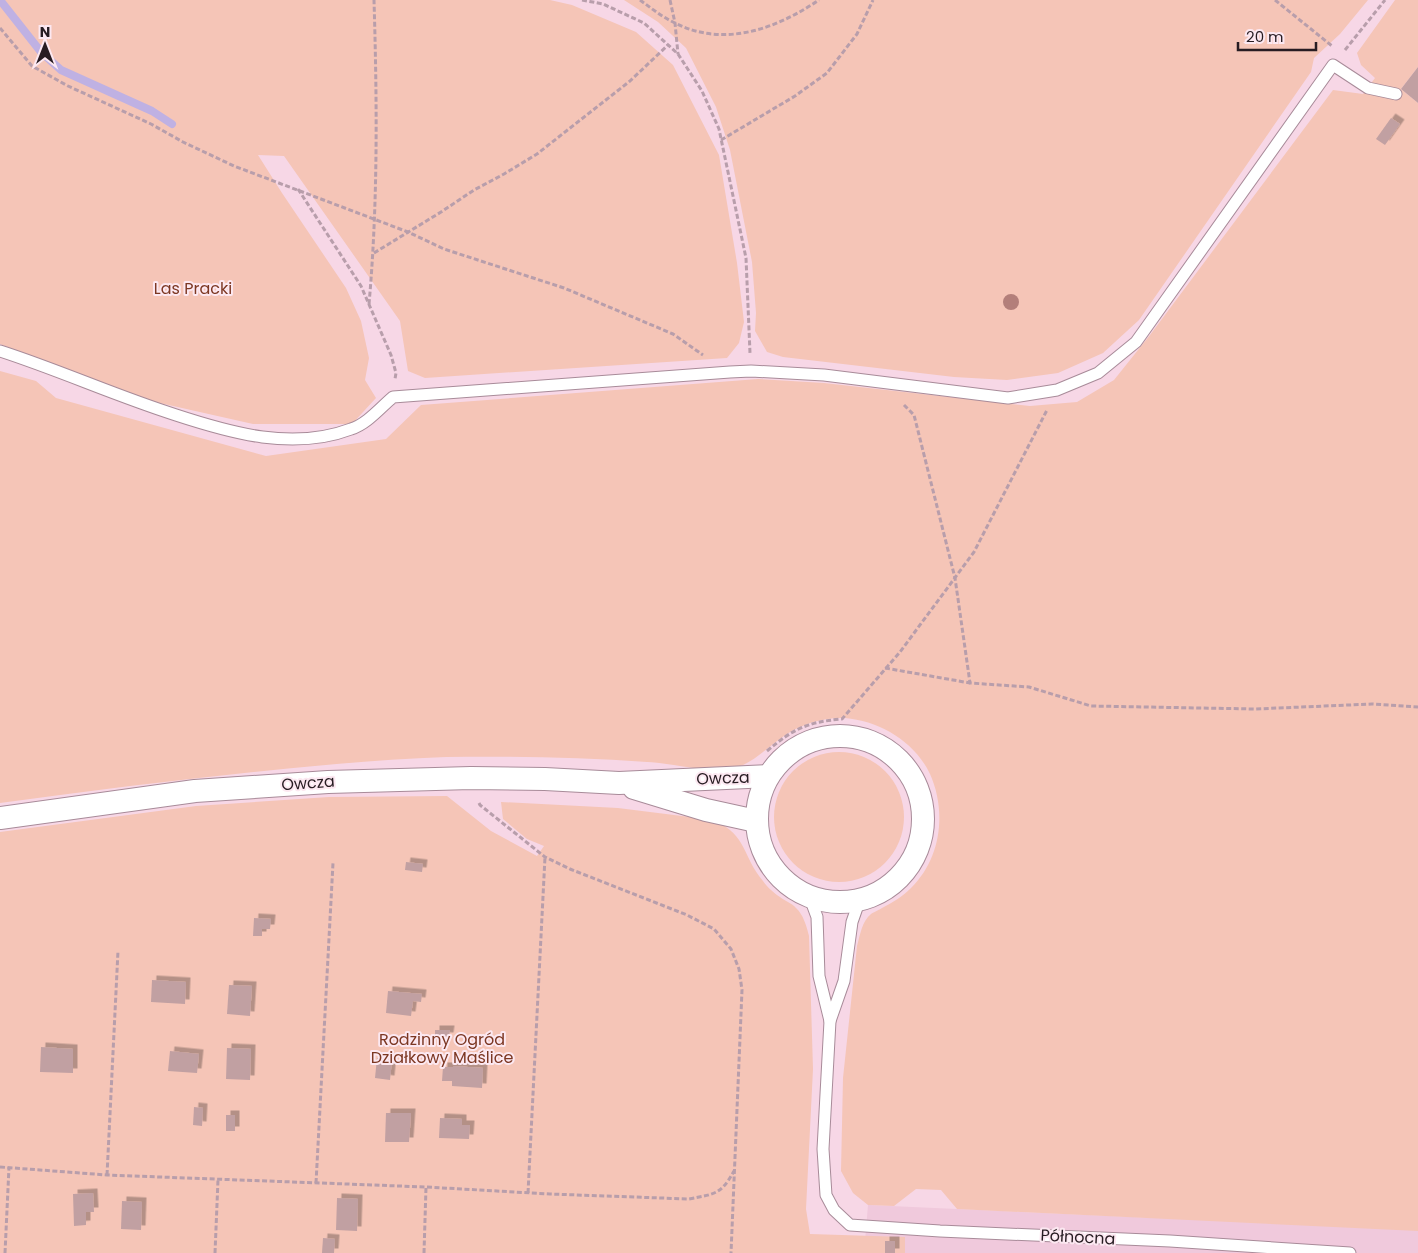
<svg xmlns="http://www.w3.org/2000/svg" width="1418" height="1253" viewBox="0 0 1418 1253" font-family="Poppins,sans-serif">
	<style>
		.built { fill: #f0c9dc }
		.green { fill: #f5c5b7 }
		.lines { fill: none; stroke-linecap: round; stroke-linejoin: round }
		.stream { stroke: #bfb1e3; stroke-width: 8 }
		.building { fill: #c1a0a2; filter: url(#shadow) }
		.lane-casing { stroke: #a88b99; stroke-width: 13 }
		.street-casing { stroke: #a88b99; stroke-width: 24 }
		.path { stroke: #b89eab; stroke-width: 3; stroke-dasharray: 5 2.5; stroke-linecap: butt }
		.lane { stroke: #fff; stroke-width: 11 }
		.street { stroke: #fff; stroke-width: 22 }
		.tree { fill: #b37f7a }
		.labels { text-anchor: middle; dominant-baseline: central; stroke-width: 4; stroke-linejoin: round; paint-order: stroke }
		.park-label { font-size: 16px; fill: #7c3722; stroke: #fce8f1 }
		.street-label { font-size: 16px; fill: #271c22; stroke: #fce8f1 }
	</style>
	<defs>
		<filter id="shadow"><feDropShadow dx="4.5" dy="-4.5" stdDeviation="0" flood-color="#0004"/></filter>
	</defs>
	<rect width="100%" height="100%" fill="#f7d7e6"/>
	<path class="built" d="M1418,1169V1253H864L868,1205L1154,1218Z"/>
	<g class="green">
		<path d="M0,0H550L572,5L636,32L673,65L719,155L737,263L744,322L739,343L727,358L425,378L408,371L400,321L284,156L258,155L282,193L346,288L361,321L369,358L365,380L376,398L352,424H253L142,399L0,344Z"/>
		<path d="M624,0H1368L1340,34L1314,58L1311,72L1139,320L1103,353L1058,373L1007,380L954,377L783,357L767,352L755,331L756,313L752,262L730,150L716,107L686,48L658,22Z"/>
		<path d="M1395,0H1418V67L1401,89L1418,103V1231L957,1209L941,1190L916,1189L894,1206L868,1205L853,1193L841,1171L843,1078L857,946C860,935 862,921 871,914C872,913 881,909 882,908C892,903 902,897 911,888C941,859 947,812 930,774C915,742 880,721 845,718C824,717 801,724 784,736C763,750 750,768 723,770C700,771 671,763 647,762C580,757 513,756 446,757C385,759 324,765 264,771C176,780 88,791 0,803V371L36,381L56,398L266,456L386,439L421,405L758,379L824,383L1030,406L1077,402L1114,380L1150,335L1333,90L1363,94L1375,78L1361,65L1357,53Z"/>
		<circle cx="839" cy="817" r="65"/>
		<path d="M447,796L491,831L537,856L544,846L527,839L503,819L501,802L618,808L714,820C748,836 742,856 763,881C767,887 774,893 780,897C785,901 792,903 796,908C803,914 807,927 809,936L813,1069L806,1209L810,1234L905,1237V1253H0V832L196,806L329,797Z"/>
	</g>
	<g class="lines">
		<path class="stream" d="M0,0L41,52L61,70L152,111L172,124"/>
	</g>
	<g class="building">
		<path d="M1418,67V103L1401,89Z"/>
		<path d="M1391,118L1400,124L1385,145L1376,139Z"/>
		<path d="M406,862L423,864L422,872L405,870Z"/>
		<path d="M254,918L271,919L270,929H262V936H253Z"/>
		<path d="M152,980L186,982L185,1004L151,1002Z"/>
		<path d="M229,985L252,986L250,1016L227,1014Z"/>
		<path d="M388,991L422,994L421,1002L413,1001L411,1016L386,1013Z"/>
		<path d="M435,1030H450L449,1037L435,1036Z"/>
		<path d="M41,1047L73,1049V1073L40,1072Z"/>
		<path d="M227,1048L251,1049L250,1080L226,1079Z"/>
		<path d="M170,1051L199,1054L197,1073L168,1071Z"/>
		<path d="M377,1058L392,1059L390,1080L375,1078Z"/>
		<path d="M453,1066L483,1068L482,1088L452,1086V1081H442L443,1067H453Z"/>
		<path d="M194,1107L203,1108L202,1126L193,1125Z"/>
		<path d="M386,1113H411L409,1142H385Z"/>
		<rect x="226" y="1115" width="9" height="16"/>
		<path d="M440,1118L462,1119V1125H470L469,1139L439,1138Z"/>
		<path d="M93,1193L94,1212H86V1225L74,1226L73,1194Z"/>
		<path d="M337,1198L358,1199L357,1231L336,1230Z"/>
		<path d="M122,1201L142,1202L141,1230L121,1229Z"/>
		<path d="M323,1238L335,1239L334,1253H322Z"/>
		<rect x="885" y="1241" width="10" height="12"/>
	</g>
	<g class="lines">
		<defs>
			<g id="lane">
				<path d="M0,351C59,370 116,396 176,415C231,433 293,451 351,429C367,424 380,408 393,397L730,372L751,371L824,375L1008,398L1057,390L1098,373L1136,342L1333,65L1368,88L1396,94"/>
				<path d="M810,898L817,917L819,976L830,1021"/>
				<path d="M860,899L852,922L844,981L830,1021L823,1149L826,1195L834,1210L850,1225L940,1231L1170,1241L1350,1253"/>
			</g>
			<g id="street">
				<circle cx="840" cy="819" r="83"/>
				<path d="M634,788L706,810L756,821"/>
				<path d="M0,818L195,791L328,782L471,778L545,779L619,783L768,776"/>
			</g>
		</defs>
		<use href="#lane" class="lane-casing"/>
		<use href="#street" class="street-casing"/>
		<g class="path">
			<path d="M582,0L603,4L644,23L678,54L702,91L719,129L746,258L750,353"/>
			<path d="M640,0C651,8 662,17 675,23C724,48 776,29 819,0"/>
			<path d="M670,0L675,23L678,54"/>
			<path d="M1275,0L1332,46"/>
			<path d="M0,28L32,66L68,86L151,124L183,142L234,166L408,232L444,249L564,288L673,334L703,355"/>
			<path d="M1345,50L1385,0"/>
			<path d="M721,140L795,96L827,73L857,34L873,0"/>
			<path d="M298,189L361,286L391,355L396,373L395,379"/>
			<path d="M374,253L441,212L474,190L504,174L537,154L630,81L668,45"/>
			<path d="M369,304C378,203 377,101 374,0"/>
			<path d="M904,405L914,415L955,578L970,683L1029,687L1091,706L1255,709L1372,704L1418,707"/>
			<path d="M885,668L970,683"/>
			<path d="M767,751C793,729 807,722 842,719L900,652L974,552L1047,410"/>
			<path d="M479,803L480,805L545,857L570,869L687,915L714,929L731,949L739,969L742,990L731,1253"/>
			<path d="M0,1167L107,1175L426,1187L550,1194L689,1199C714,1194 721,1195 734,1171"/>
			<path d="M107,1175L118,951"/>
			<path d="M316,1183L333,863"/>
			<path d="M528,1193L545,857"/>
			<path d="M5,1253L9,1167"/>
			<path d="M215,1253L218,1180"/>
			<path d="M424,1253L426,1187"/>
		</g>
		<use href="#lane" class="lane"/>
		<use href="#street" class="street"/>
	</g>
	<circle class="tree" cx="1011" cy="302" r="8"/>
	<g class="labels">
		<g class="park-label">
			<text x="193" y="288">Las Pracki</text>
			<text x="442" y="1039">Rodzinny Ogród<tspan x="442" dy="18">Działkowy Maślice</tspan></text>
		</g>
		<g class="street-label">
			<text transform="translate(723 778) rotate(-2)">Owcza</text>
			<text transform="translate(308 783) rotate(-4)">Owcza</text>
			<text transform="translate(1078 1237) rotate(3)">Północna</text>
		</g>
	</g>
	<g transform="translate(45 45)" stroke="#fce8f1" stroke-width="4" paint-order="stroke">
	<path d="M0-4L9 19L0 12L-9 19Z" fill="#271c22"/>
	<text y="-8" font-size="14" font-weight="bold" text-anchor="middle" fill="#271c22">N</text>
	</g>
	<path d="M1238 42v8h78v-8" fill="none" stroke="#271c22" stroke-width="2.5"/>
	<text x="1246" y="42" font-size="15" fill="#271c22" stroke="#fce8f1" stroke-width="4" paint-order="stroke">20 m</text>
</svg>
